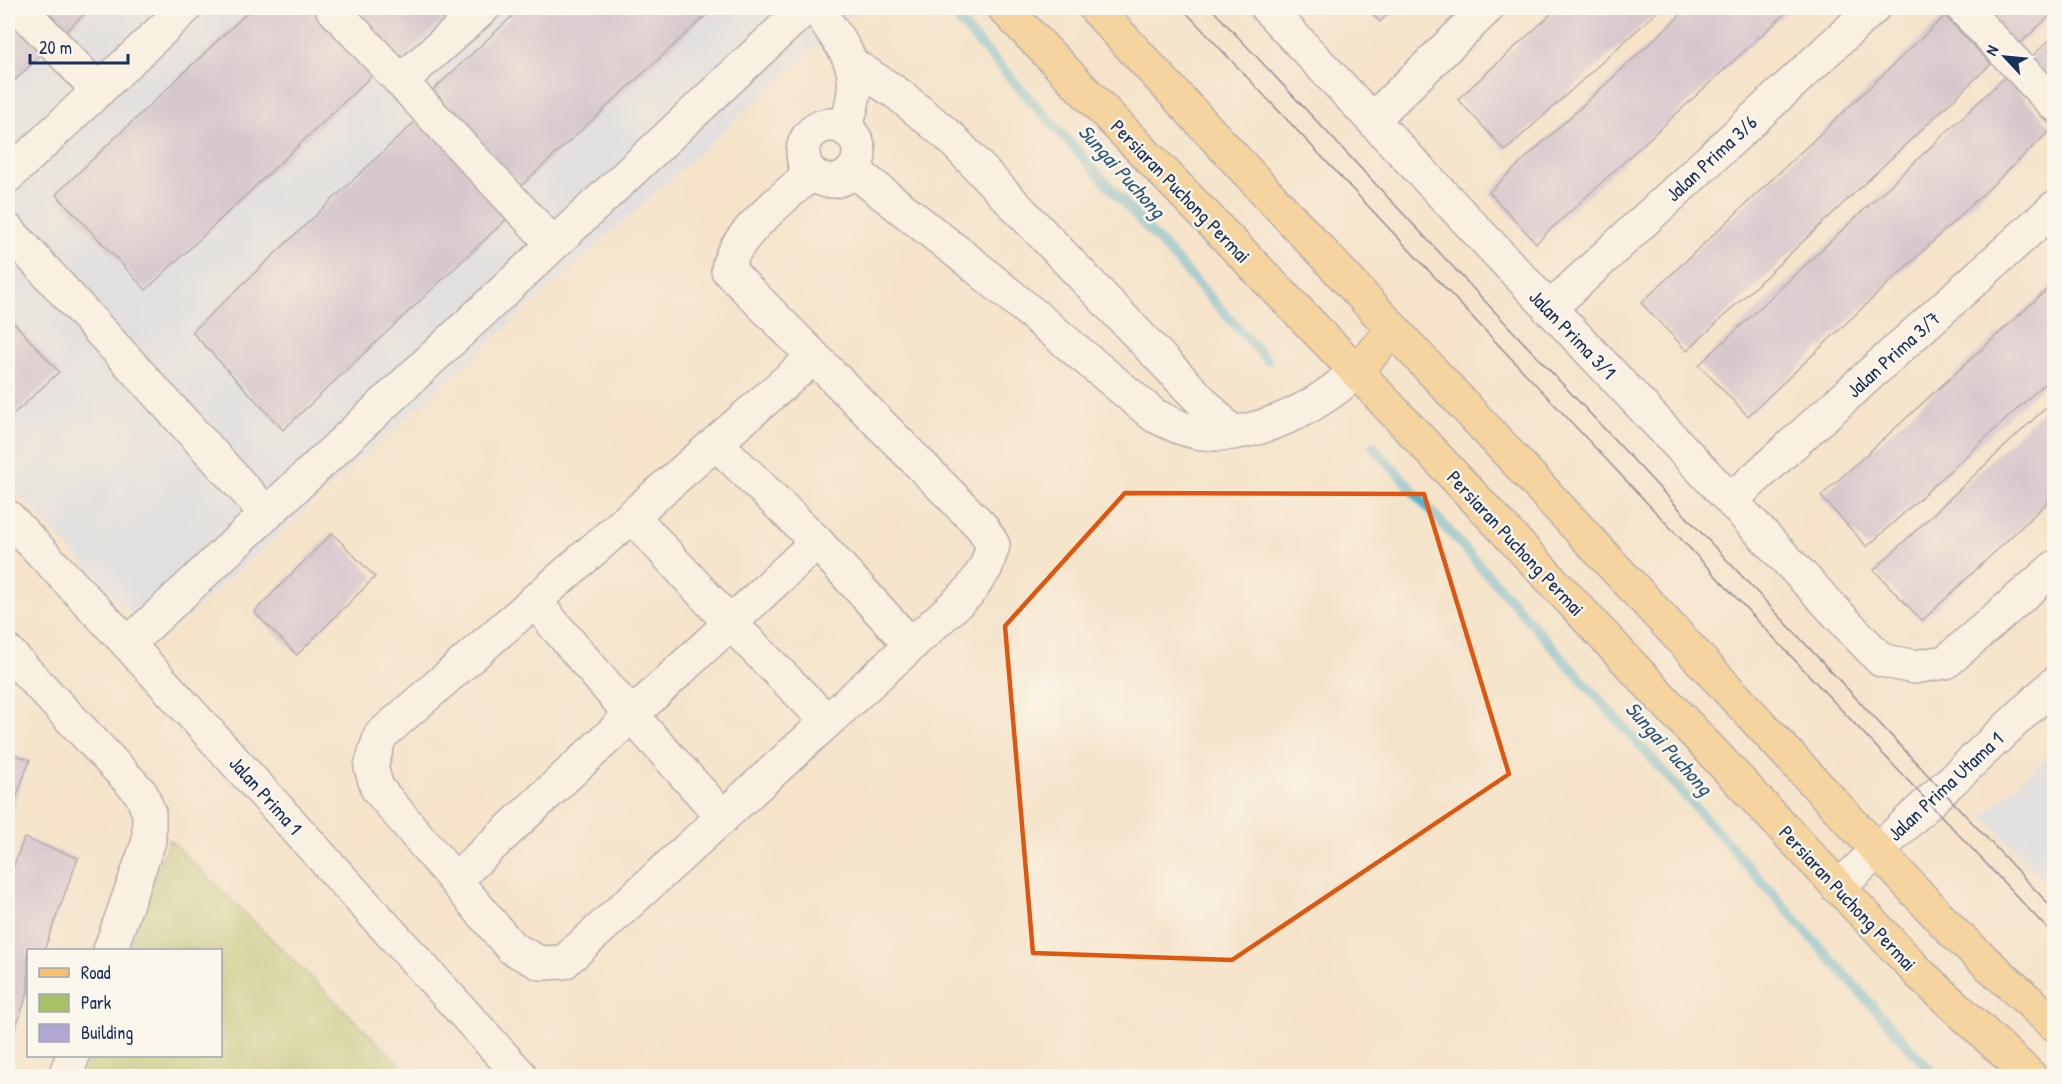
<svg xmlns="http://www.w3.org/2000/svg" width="2062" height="1084" viewBox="0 0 2062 1084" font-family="'Patrick Hand',sans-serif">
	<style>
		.built { fill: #c9dcf9 }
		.green { fill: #aac064; stroke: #627861; stroke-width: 1.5 }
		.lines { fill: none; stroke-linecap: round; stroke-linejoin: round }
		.stream { stroke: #54b4d3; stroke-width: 10 }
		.building { fill: #b2a7d4 }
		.minor-casing { stroke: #676e84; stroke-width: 36 }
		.major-casing { stroke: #676e84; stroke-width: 36 }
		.minor { stroke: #fff; stroke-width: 33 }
		.major { stroke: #f7c06c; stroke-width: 33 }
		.tram { stroke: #1b2f5e; stroke-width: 1.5 }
		.marked { fill: none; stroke: #de5710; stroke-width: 4.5; stroke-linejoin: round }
		.labels { text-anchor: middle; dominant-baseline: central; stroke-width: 5; stroke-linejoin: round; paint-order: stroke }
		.street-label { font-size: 20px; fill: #1b2f5e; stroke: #fbf7ec }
		.water-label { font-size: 21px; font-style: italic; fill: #2c5781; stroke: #fbf7ec }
	</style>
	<rect width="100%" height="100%" fill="#fbf7ec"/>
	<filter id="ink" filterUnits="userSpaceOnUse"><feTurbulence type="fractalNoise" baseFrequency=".0167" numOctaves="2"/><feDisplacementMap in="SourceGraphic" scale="12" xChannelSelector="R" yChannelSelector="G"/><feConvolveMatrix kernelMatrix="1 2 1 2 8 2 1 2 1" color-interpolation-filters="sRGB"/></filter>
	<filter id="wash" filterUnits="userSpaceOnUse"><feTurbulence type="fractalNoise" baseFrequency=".008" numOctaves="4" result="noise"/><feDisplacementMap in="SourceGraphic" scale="24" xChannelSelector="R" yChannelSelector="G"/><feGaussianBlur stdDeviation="1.35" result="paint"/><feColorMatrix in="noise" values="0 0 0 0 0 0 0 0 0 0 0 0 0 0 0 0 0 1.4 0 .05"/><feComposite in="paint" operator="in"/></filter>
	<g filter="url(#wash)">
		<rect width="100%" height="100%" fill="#f5e3ca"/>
		<g class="built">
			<path d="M8,8H859L158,643L8,482Z"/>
			<path d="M2054,751V892L1984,816Z"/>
		</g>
		<path class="green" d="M169,839L412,1076H82L90,1056H220V950H128Z"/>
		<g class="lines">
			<g class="stream">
				<path d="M947,8L1267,360"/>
				<path d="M1373,446L1935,1076"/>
			</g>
		</g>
		<g id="blocks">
			<g class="building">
				<path d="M8,8L46,50L8,87Z"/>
				<path d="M36,8H91L62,35Z"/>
				<path d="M252,8H319L378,70L146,290L56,194Z"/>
				<path d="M353,8H456L401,60Z"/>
				<path d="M521,8H714L521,186L433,90Z"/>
				<path d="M1366,8H1394L1380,22Z"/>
				<path d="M1558,8H1661L1505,151L1458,99Z"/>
				<path d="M1688,8H1791L1536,243L1489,192Z"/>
				<path d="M1972,8H2054V12L2012,51Z"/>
				<path d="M1945,16L1991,64L1687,351L1641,303Z"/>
				<path d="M2054,36V93L2025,63Z"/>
				<path d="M2005,77L2053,128L1748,416L1699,365Z"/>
				<path d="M421,116L513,213L283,430L192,332Z"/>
				<path d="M2054,283V375L1867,547L1821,496Z"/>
				<path d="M8,316L59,372L8,419Z"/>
				<path d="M2054,400V496L1922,621L1874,570Z"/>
				<path d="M332,533L375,577L297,655L254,612Z"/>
				<path d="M8,752L30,760L8,819Z"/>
				<path d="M24,838L78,858L44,950H28V992L8,1049V881Z"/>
			</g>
		</g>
	</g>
	<g filter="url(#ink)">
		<use href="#blocks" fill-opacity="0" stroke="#676e84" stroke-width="1.5"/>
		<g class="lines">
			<defs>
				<g id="minor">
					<path d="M20,8L98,90"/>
					<path d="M332,8L553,244"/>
					<path d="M817,8C850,59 866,66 845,129"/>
					<path d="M1267,8L1881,660L1914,667L1946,662L2054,568"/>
					<path d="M1963,8L2054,104"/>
					<path d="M855,66L898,94L950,137L1232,433"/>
					<path d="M401,81L483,8"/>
					<path d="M1373,119L1487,8"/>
					<circle cx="831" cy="153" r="28"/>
					<path d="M853,170L975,266L1155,416C1165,420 1175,426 1185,429C1241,447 1317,410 1356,371"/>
					<path d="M811,173C787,196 731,237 728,270L982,527L993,545L986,567L969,592L564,962L540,963L512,948L377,788L371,767L380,736L814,357"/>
					<path d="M8,176L185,8"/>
					<path d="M8,230L267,514"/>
					<path d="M1549,309L1873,8"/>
					<path d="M716,443L817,542L911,645"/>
					<path d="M1731,500L2054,208"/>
					<path d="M632,516L730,623L827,721"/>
					<path d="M8,517L128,644L521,1076"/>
					<path d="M534,601L632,716L723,817"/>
					<path d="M128,644L805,8"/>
					<path d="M8,652L141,793L149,813V841L110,950"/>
					<path d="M455,880L817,542"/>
					<path d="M1838,888L2054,684"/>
					<path d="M65,1076L73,1056"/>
				</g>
				<g id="major">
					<path d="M1004,8L1356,371L1919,973L2030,1076"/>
					<path d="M1095,8L1955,934L2054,1024"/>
					<path d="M1356,371L1393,330"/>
				</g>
			</defs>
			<use href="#minor" class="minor-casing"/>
			<use href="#major" class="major-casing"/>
			<use href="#minor" class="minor"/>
			<use href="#major" class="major"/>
			<g class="tram">
				<path d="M1182,8L2054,936"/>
				<path d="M1211,8L2054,910"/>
			</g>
		</g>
	</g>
	<path d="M0 0H2062V1084H0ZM1125,493L1424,494L1509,774L1232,960L1033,953L1005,626Z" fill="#f5e3ca" fill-opacity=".55" fill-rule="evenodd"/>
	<path class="marked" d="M1125,493L1424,494L1509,774L1232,960L1033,953L1005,626Z"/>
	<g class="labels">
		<g class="street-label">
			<text transform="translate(1711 158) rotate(-43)">Jalan Prima 3/6</text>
			<text transform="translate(1181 191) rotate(46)">Persiaran Puchong Permai</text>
			<text transform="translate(1573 334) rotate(46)">Jalan Prima 3/1</text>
			<text transform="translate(1893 354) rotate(-42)">Jalan Prima 3/7</text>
			<text transform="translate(1516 543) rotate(47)">Persiaran Puchong Permai</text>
			<text transform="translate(1945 786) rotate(-43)">Jalan Prima Utama 1</text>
			<text transform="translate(266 795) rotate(48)">Jalan Prima 1</text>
			<text transform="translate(1848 898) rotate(47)">Persiaran Puchong Permai</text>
		</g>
		<g class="water-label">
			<text transform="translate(1122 171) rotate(48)">Sungai Puchong</text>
			<text transform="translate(1669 748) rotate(48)">Sungai Puchong</text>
		</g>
	</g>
	<rect width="2062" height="1084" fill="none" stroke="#fbf7ec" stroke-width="30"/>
	<rect x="27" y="949" width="195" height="108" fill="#fbf7ec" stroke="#a1a7b3" stroke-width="1.5"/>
	<rect x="39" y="968" width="30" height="9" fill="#f7c06c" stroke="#a1a7b3" stroke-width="1.5"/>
	<text x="81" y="979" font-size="18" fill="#1b2f5e">Road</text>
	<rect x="39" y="994" width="30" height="18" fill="#aac064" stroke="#a1a7b3" stroke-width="1.5"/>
	<text x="81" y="1009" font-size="18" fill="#1b2f5e">Park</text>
	<rect x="39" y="1024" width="30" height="18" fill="#b2a7d4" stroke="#a1a7b3" stroke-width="1.5"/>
	<text x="81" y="1039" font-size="18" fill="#1b2f5e">Building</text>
	<g transform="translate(2005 57) rotate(296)" stroke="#fbf7ec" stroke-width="4.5" paint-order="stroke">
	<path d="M0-4.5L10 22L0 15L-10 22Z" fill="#1b2f5e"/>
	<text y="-9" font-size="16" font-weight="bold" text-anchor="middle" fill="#1b2f5e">N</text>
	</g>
	<path d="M30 54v9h98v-9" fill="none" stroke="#1b2f5e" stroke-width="3"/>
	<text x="39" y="54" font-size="18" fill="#1b2f5e" stroke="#fbf7ec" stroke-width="4.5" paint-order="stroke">20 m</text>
</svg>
